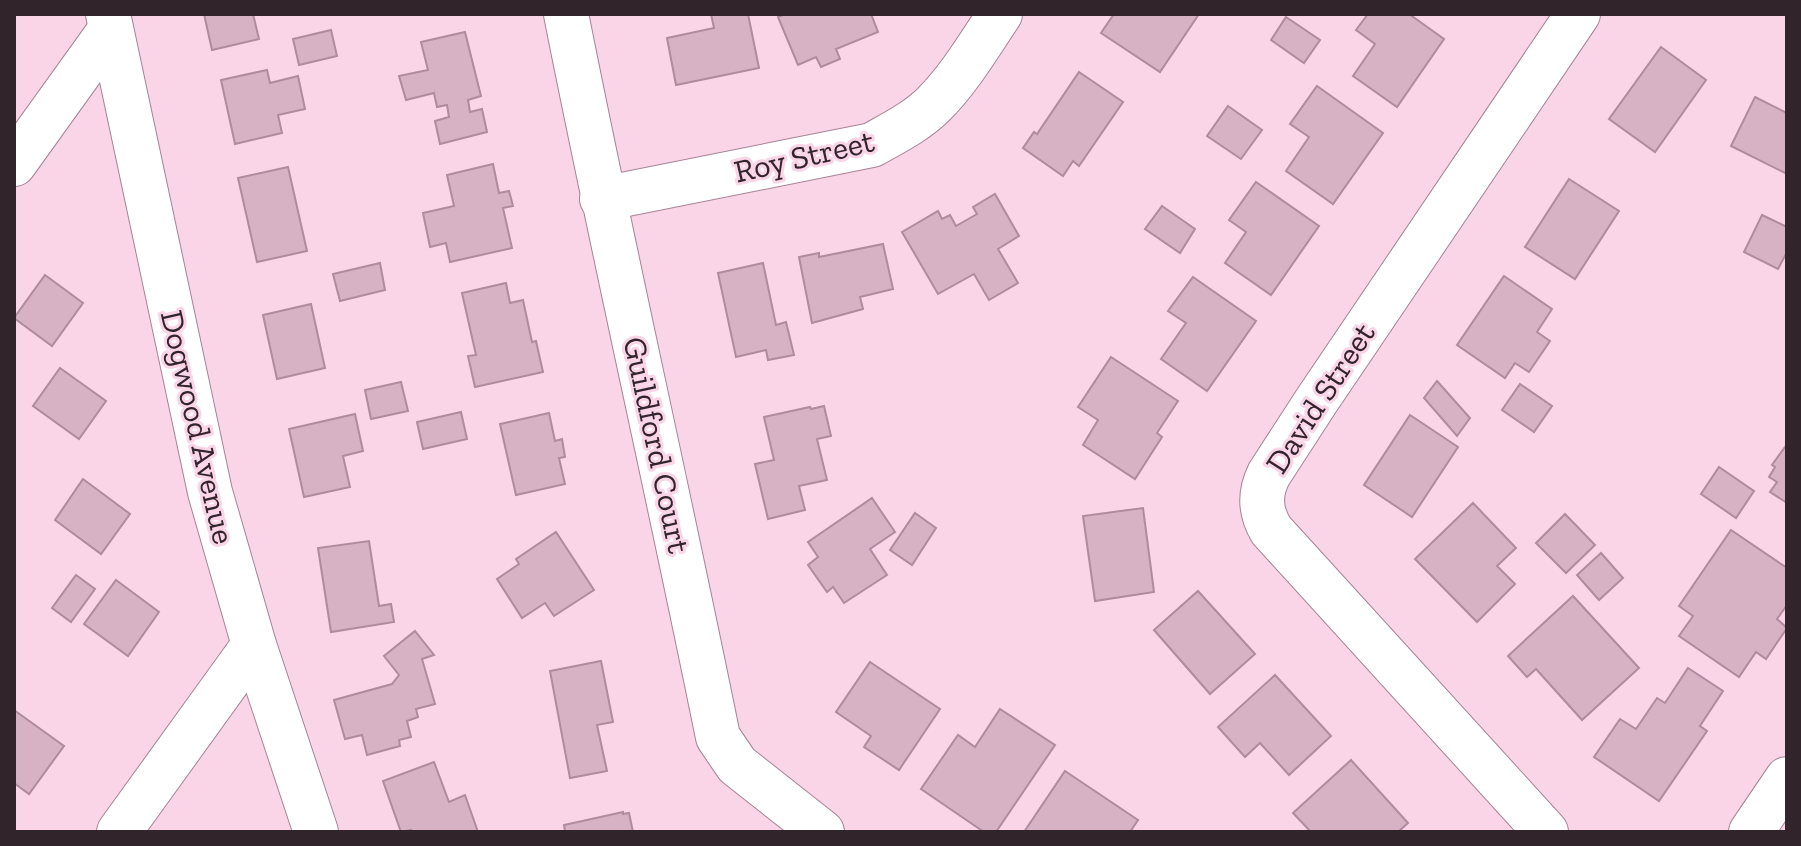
<svg xmlns="http://www.w3.org/2000/svg" width="1801" height="846" viewBox="0 0 1801 846" font-family="'Zilla Slab',serif">
	<style>
		.building { fill: #d7b2c5; stroke: #ae8b9e; stroke-width: 2 }
		.lines { fill: none; stroke-linecap: round; stroke-linejoin: round }
		.minor-casing { stroke: #a68395; stroke-width: 46 }
		.minor { stroke: #fff; stroke-width: 44 }
		.labels { text-anchor: middle; dominant-baseline: central; stroke-width: 6; stroke-linejoin: round; paint-order: stroke }
		.street-label { font-size: 32px; fill: #32242b; stroke: #fad4e7 }
	</style>
	<rect width="100%" height="100%" fill="#fad4e7"/>
	<g class="building">
		<path d="M204,14H253L259,39L212,50Z"/>
		<path d="M711,14H748L759,68L676,85L667,38L714,28Z"/>
		<path d="M785,14H871L878,32L836,49L840,59L821,67L816,57L798,65L778,17Z"/>
		<path d="M1114,14H1199L1160,72L1101,33Z"/>
		<path d="M1368,14H1409L1444,39L1397,107L1353,76L1375,44L1356,30Z"/>
		<path d="M1286,17L1320,40L1304,63L1271,40Z"/>
		<path d="M331,30L337,56L299,65L293,39Z"/>
		<path d="M465,32L481,96L468,100L470,112L482,109L487,132L440,144L435,121L449,117L447,105L437,107L434,93L406,100L399,76L428,70L421,42Z"/>
		<path d="M1661,47L1706,80L1655,152L1609,119Z"/>
		<path d="M267,70L270,83L298,76L305,109L278,115L282,133L235,144L221,80Z"/>
		<path d="M1079,72L1123,102L1079,166L1073,161L1063,176L1023,148L1034,132L1037,134Z"/>
		<path d="M1317,86L1383,133L1333,204L1286,171L1309,137L1290,124Z"/>
		<path d="M1755,97L1787,113V174L1731,146Z"/>
		<path d="M1228,106L1262,130L1241,159L1207,136Z"/>
		<path d="M493,164L499,193L509,191L513,206L503,208L512,248L450,262L446,243L430,247L423,213L454,206L447,175Z"/>
		<path d="M288,167L307,251L257,262L238,178Z"/>
		<path d="M1569,179L1619,211L1575,279L1525,247Z"/>
		<path d="M1256,182L1319,226L1271,295L1225,263L1246,232L1229,220Z"/>
		<path d="M995,194L1019,236L998,249L1018,283L989,300L974,274L938,294L902,232L938,211L942,219L950,215L956,226L977,214L973,207Z"/>
		<path d="M1162,206L1195,229L1180,253L1145,229Z"/>
		<path d="M1762,215L1787,227V252L1778,269L1744,252Z"/>
		<path d="M883,244L893,289L860,297L863,309L812,323L799,257L819,253V257Z"/>
		<path d="M380,263L385,290L340,301L333,274Z"/>
		<path d="M763,263L776,325L786,322L794,355L768,360L766,350L736,357L718,273Z"/>
		<path d="M45,275L83,303L52,346L14,318Z"/>
		<path d="M1504,276L1552,309L1537,332L1550,341L1529,372L1515,363L1505,378L1457,345Z"/>
		<path d="M1193,277L1256,321L1207,391L1161,359L1186,323L1168,311Z"/>
		<path d="M506,283L510,303L523,300L532,342L536,341L543,372L475,387L468,356L476,355L462,293Z"/>
		<path d="M311,304L325,368L277,379L263,315Z"/>
		<path d="M1111,357L1178,401L1157,433L1162,437L1135,479L1083,445L1098,420L1078,407Z"/>
		<path d="M60,368L106,401L79,439L33,406Z"/>
		<path d="M1437,381L1470,418L1457,436L1424,398Z"/>
		<path d="M401,382L408,411L371,419L365,390Z"/>
		<path d="M1520,384L1552,406L1534,432L1502,410Z"/>
		<path d="M824,406L831,436L817,439L827,480L799,486L805,510L768,519L755,464L774,460L764,417L810,407L811,409Z"/>
		<path d="M461,412L467,439L423,449L417,422Z"/>
		<path d="M549,413L555,441L562,439L565,457L559,458L565,484L516,495L500,424Z"/>
		<path d="M355,414L363,451L343,456L350,487L304,497L289,429Z"/>
		<path d="M1410,415L1458,447L1412,517L1364,485Z"/>
		<path d="M1787,444V503L1770,492L1777,482L1769,477L1775,467L1772,465Z"/>
		<path d="M1719,467L1754,491L1736,518L1701,494Z"/>
		<path d="M83,479L130,514L101,554L55,520Z"/>
		<path d="M872,498L895,532L870,549L887,575L844,603L833,587L827,592L808,565L818,557L808,542Z"/>
		<path d="M1473,503L1516,548L1497,566L1515,584L1477,622L1415,559Z"/>
		<path d="M1143,508L1154,592L1095,601L1083,516Z"/>
		<path d="M915,513L936,528L912,565L890,550Z"/>
		<path d="M1565,514L1595,545L1566,573L1536,543Z"/>
		<path d="M1731,530L1787,568V605L1777,619L1787,628L1766,659L1756,652L1739,677L1679,636L1693,616L1679,606Z"/>
		<path d="M556,532L594,590L554,616L545,603L522,618L497,579L519,564L516,559Z"/>
		<path d="M369,541L379,606L391,604L394,622L331,632L318,548Z"/>
		<path d="M1601,553L1623,578L1599,600L1577,575Z"/>
		<path d="M76,575L95,589L71,622L52,608Z"/>
		<path d="M116,580L159,612L128,656L84,624Z"/>
		<path d="M1198,591L1255,654L1210,694L1154,630Z"/>
		<path d="M1573,596L1639,668L1582,720L1536,669L1527,677L1508,656Z"/>
		<path d="M415,631L434,655L422,659L435,704L416,709L418,717L407,721L411,737L399,740L400,746L367,755L362,735L345,739L334,700L392,684L399,675L384,656Z"/>
		<path d="M601,661L613,722L597,725L607,771L570,778L550,671Z"/>
		<path d="M870,662L940,709L899,770L864,747L871,736L836,712Z"/>
		<path d="M1688,668L1723,691L1700,726L1707,731L1659,801L1594,757L1620,719L1636,729L1657,698L1665,703Z"/>
		<path d="M1275,675L1331,736L1289,775L1260,743L1245,757L1218,727Z"/>
		<path d="M1000,709L1055,745L996,832H984L921,789L958,735L975,747Z"/>
		<path d="M14,710L64,746L29,794L14,783Z"/>
		<path d="M1351,760L1408,823L1398,832H1311L1293,813Z"/>
		<path d="M434,762L449,802L465,795L478,832H412L411,830L401,832L383,781Z"/>
		<path d="M1065,771L1138,820L1130,832H1024Z"/>
		<path d="M623,812V814L629,813L633,832H565L564,825Z"/>
	</g>
	<g class="lines">
		<defs>
			<g id="minor">
				<path d="M108,14L210,492L254,645L316,832"/>
				<path d="M566,14C614,256 669,495 718,737L737,765L822,832"/>
				<path d="M14,164L111,29"/>
				<path d="M602,199L872,145C893,133 916,122 934,104C960,78 979,45 1000,14"/>
				<path d="M119,832L254,645"/>
				<path d="M1546,832L1271,530C1260,511 1259,494 1269,474L1317,400L1578,14"/>
				<path d="M1751,832L1787,779"/>
			</g>
		</defs>
		<use href="#minor" class="minor-casing"/>
		<use href="#minor" class="minor"/>
	</g>
	<g class="labels">
		<g class="street-label">
			<text transform="translate(804 156) rotate(-13)">Roy Street</text>
			<text transform="translate(1320 398) rotate(-57)">David Street</text>
			<text transform="translate(198 427) rotate(77)">Dogwood Avenue</text>
			<text transform="translate(657 445) rotate(78)">Guildford Court</text>
		</g>
	</g>
	<rect width="1801" height="846" fill="none" stroke="#32242b" stroke-width="32"/>
</svg>
